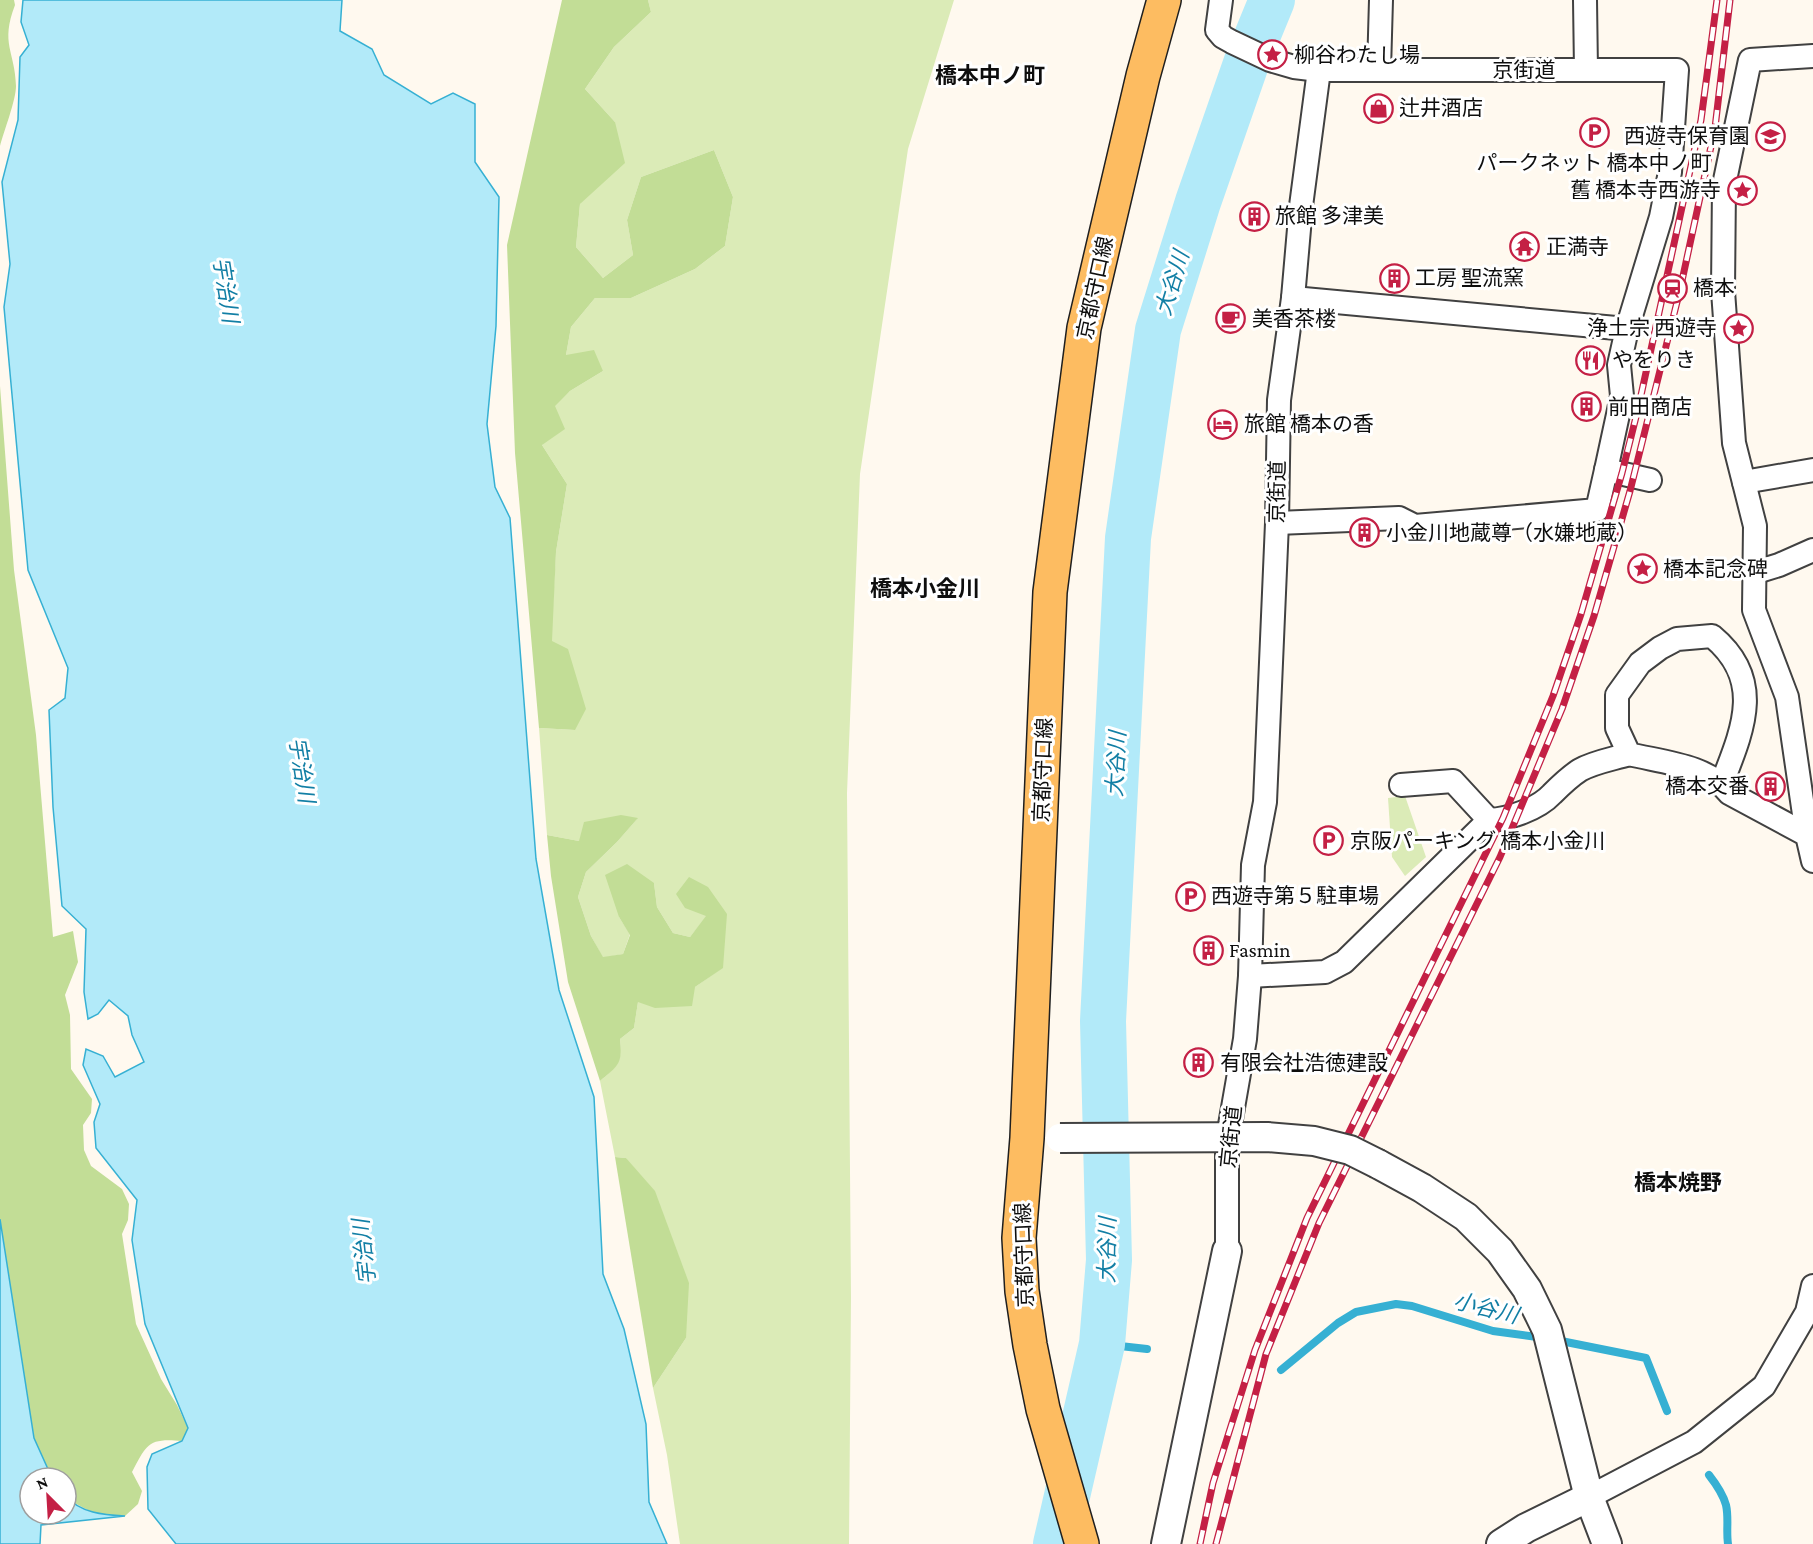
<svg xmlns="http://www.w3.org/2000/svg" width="1813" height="1544" viewBox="0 0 1813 1544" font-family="'Crimson Pro','Noto Sans JP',serif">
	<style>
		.green { fill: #dbebb7 }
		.forest { fill: #c2dd96 }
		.water { fill: #b2eaf9; stroke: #36b0d3; stroke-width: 1.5 }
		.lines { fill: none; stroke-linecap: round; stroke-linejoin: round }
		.stream { stroke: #36b0d3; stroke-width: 8 }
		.river { stroke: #b2eaf9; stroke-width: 46 }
		.minor-casing { stroke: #414141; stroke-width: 26 }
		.tertiary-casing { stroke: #414141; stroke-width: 32 }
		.primary-casing { stroke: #1f1f1f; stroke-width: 36 }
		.minor { stroke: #fff; stroke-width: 22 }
		.tertiary { stroke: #fff; stroke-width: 28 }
		.primary { stroke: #fdbc61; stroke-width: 33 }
		.rail-casing { stroke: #c42045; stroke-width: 7 }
		.rail { stroke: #fff; stroke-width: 4.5; stroke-dasharray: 14; stroke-linecap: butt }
		.tertiary-bridge-casing { stroke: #414141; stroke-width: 32; stroke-linecap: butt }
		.tertiary-bridge { stroke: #fff; stroke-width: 28 }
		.labels { text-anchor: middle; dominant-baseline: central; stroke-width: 6; stroke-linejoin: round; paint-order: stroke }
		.poi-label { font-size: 21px; fill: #0e0e0e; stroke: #fff; text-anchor: start }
		.street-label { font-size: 21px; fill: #0e0e0e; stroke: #fff }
		.neighbourhood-label { font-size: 22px; font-weight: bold; fill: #0e0e0e; stroke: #fff }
		.water-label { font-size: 22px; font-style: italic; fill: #127fa5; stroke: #fff }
	</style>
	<rect width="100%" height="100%" fill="#fff9ef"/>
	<g class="green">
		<path d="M648,0H954L908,149L860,474L847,793L851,1297L849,1544H680L667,1455L653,1388L686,1338L626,1158L615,1157L600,1081C617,1066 623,1062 620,1039L634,1028L638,1002L695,987L722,968L723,943L707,916L690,937L673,933L657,907L654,883L619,917L630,934L623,954L603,958L591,936L578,897L586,872L617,842L637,819L579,841L547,835L539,728L575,730L551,641L556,552L567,484L542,445L554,406L570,391L603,371L566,355L571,327L595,298H631L695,269L725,246L733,197L714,150L641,177L627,220L633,255L603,278L576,247L580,204L615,122L585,89L614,47L651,12Z"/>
		<path d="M1405,796L1426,857L1405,876L1392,857L1388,798Z"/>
	</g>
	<g class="forest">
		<path d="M0,0H14L15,5C0,44 15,51 16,86C16,100 4,131 0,146Z"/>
		<path d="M562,0H648L651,12L614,47L585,89L615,122L625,163L580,204L576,247L603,278L633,255L627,220L641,177L714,150L733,197L725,246L695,269L631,298H595L571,327L566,355L594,350L603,371L570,391L555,406L565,429L542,445L567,484L556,552L552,641L568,649L586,709L575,730L539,728L515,453L507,245Z"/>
		<path d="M0,386L14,570L36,735L53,937L73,931L78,962L65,995L70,1015L71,1069L92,1099L91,1113L83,1125L84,1150L91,1166L122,1189L129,1204L128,1220L122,1234L136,1324L161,1379L177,1405L188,1428L182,1441C148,1438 147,1444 132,1472L142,1491L138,1504L125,1516L97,1515L69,1500L66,1496V1478H52L34,1438L0,1219Z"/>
		<path d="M621,815L638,818L617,842L586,872L578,897L591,936L603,957L623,954L630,935L619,917L605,875L627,864L654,883L657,907L673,933L690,937L706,916L685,908L676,894L689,877L708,887L727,914L723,968L695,987L692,1006L655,1008L638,1002L634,1028L620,1039C623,1064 618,1066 600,1081L568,982L551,876L547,835L579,841L584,822Z"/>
		<path d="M615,1157L626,1158L655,1191L689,1283L686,1338L653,1388Z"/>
	</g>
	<g class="water">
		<path d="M23,0H342L340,31L372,49L384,75L431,104L453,93L475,104V162L499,197L496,326L487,424L495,487L510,518L536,859L559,990L594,1097L603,1274L624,1329L646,1424L649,1502L667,1544H176L148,1509L147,1467L152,1454L182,1441L188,1428L145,1324L132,1240L137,1200L96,1148L94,1122L100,1104L83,1065L86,1049L103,1056L115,1077L144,1062L132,1035L128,1016L109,1000L98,1014L88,1019L84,992L86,929L62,906L53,807L49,710L65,698L68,668L28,570L4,307L10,264L2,182L18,120L20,57L29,45L21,22Z"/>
		<path d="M0,1219L34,1438L52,1478H30V1514H66V1496C80,1513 104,1515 125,1516L41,1525L40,1544H0Z"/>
	</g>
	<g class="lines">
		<g class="stream">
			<path d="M1556,1340L1646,1358L1667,1411"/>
			<path d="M1102,1344L1147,1349"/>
			<path d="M1281,1370L1338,1323L1356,1312L1396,1304L1412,1306L1493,1331L1544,1338"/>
			<path d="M1709,1475C1716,1484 1723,1494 1726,1505C1729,1518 1726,1531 1728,1544"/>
		</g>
		<path class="river" d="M1056,1544L1102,1344L1109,1260L1103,1021L1128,538L1158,330L1198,202L1247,61L1272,0"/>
		<defs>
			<g id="minor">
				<path d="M1221,0L1217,30L1223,37L1232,42L1270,60L1294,67L1319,70H1677L1670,172L1661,217L1627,329"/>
				<path d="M1585,0L1586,70"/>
				<path d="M1379,70L1381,0"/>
				<path d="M1293,298L1627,329L1619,365L1622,396L1606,470L1650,480"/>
				<path d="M1744,482L1813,470"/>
				<path d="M1277,523L1399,518L1415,526L1597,510L1606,470"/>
				<path d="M1753,573L1779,565L1813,550"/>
				<path d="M1722,783C1743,729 1765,680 1712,636L1677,639L1660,648L1640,663L1617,695V728L1629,754C1661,762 1708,765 1729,793L1807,835L1813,861"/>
				<path d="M1401,785L1453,781L1489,820"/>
				<path d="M1807,835L1787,697L1754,610L1755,526L1734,443L1723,291L1724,185L1750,60L1813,56"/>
				<path d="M1250,976L1325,972L1344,962L1489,820C1509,819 1538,809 1552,794C1561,785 1569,777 1580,770C1594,762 1613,759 1629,754"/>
				<path d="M1227,1251V1142L1245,1039L1250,976L1253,865L1265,802L1277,523L1279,400L1293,298L1301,206L1319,70"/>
				<path d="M1589,1497L1694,1442L1764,1386L1807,1312L1813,1286"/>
			</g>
			<g id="tertiary">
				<path d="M1378,1164L1422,1188L1466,1217L1500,1251L1527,1289L1547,1330L1589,1497L1607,1544"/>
				<path d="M1166,1544L1227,1251"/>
				<path d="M1501,1544L1526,1528L1589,1497"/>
			</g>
			<path id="primary" d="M1082,1544L1043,1409L1030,1345L1022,1291L1019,1238L1027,1138L1050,592L1084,328L1143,76L1164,0"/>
		</defs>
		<use href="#minor" class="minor-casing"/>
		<use href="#tertiary" class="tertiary-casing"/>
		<use href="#primary" class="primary-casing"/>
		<use href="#minor" class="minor"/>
		<use href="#tertiary" class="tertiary"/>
		<use href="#primary" class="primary"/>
		<defs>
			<g id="rail">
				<path d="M1200,1544L1213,1483L1255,1350L1307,1218L1503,818L1553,696L1581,614L1622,473L1638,409L1701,120L1717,0"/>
				<path d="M1216,1544L1266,1354L1319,1223L1500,857L1562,709L1594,616L1630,491L1680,290L1715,128L1730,0"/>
			</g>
		</defs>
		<use href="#rail" class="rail-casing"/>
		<use href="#rail" class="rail"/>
		<defs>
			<path id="tertiary-bridge" d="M1060,1138L1267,1137L1314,1141L1350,1150L1378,1164"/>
		</defs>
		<use href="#tertiary-bridge" class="tertiary-bridge-casing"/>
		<use href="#tertiary-bridge" class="tertiary-bridge"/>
	</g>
	<defs>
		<symbol id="sight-ring" viewBox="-11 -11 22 22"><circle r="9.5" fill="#fff" stroke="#c42045" stroke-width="1.5"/><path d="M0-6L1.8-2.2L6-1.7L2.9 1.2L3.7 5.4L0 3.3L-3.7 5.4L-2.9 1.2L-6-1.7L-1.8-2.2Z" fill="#c42045"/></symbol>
		<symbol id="shop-ring" viewBox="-11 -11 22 22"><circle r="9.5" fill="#fff" stroke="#c42045" stroke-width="1.5"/><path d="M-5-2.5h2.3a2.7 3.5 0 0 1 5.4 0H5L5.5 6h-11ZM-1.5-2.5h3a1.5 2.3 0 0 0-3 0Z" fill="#c42045"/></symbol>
		<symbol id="parking-ring" viewBox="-11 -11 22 22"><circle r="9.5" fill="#fff" stroke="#c42045" stroke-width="1.5"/><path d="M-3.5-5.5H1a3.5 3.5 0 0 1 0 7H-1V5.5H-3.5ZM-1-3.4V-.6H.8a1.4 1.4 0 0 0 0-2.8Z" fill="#c42045"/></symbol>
		<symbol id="school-ring" viewBox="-11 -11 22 22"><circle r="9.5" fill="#fff" stroke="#c42045" stroke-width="1.5"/><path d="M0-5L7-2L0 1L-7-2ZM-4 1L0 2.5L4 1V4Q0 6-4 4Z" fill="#c42045"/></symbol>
		<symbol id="building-ring" viewBox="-11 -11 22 22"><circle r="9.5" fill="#fff" stroke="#c42045" stroke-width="1.5"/><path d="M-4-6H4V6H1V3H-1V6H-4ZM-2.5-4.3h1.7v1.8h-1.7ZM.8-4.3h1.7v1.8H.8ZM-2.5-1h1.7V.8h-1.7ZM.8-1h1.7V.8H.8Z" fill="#c42045"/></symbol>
		<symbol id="temple-ring" viewBox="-11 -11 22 22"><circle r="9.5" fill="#fff" stroke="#c42045" stroke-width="1.5"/><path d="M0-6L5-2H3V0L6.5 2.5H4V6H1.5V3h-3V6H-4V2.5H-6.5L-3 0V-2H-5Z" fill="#c42045"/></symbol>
		<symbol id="station-ring" viewBox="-11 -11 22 22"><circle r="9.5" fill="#fff" stroke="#c42045" stroke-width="1.5"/><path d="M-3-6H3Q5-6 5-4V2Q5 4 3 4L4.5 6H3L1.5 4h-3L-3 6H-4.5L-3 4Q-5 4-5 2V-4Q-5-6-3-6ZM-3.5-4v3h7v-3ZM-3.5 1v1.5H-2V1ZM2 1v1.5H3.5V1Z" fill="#c42045"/></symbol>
		<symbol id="cafe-ring" viewBox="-11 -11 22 22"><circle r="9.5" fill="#fff" stroke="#c42045" stroke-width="1.5"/><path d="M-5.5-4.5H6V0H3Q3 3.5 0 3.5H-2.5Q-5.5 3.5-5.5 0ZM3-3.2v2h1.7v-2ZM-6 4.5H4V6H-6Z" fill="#c42045"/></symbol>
		<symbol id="restaurant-ring" viewBox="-11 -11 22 22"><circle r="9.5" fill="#fff" stroke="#c42045" stroke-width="1.5"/><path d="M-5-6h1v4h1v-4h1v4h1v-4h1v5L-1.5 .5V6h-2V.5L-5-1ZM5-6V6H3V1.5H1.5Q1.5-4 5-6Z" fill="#c42045"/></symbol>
		<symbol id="hotel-ring" viewBox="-11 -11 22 22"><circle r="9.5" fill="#fff" stroke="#c42045" stroke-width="1.5"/><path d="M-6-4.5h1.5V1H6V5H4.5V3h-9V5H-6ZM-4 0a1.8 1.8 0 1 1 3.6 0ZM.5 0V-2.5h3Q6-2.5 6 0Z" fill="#c42045"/></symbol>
	</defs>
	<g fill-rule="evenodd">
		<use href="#sight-ring" x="1256" y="38" width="33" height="33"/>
		<use href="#shop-ring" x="1362" y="92" width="33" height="33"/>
		<use href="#parking-ring" x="1578" y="116" width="33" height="33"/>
		<use href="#school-ring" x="1754" y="120" width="33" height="33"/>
		<use href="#sight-ring" x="1726" y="174" width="33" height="33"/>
		<use href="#building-ring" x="1238" y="200" width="33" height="33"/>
		<use href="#temple-ring" x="1508" y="230" width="33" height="33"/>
		<use href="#building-ring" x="1378" y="262" width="33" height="33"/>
		<use href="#station-ring" x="1656" y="272" width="33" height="33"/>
		<use href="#cafe-ring" x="1214" y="302" width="33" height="33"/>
		<use href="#sight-ring" x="1722" y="312" width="33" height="33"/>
		<use href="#restaurant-ring" x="1574" y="344" width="33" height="33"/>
		<use href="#building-ring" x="1570" y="390" width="33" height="33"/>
		<use href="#hotel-ring" x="1206" y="408" width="33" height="33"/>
		<use href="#building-ring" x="1348" y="516" width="33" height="33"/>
		<use href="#sight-ring" x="1626" y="552" width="33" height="33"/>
		<use href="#building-ring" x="1754" y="770" width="33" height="33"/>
		<use href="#parking-ring" x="1312" y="824" width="33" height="33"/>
		<use href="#parking-ring" x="1174" y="880" width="33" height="33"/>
		<use href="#building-ring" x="1192" y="934" width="33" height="33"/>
		<use href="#building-ring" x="1182" y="1046" width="33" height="33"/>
	</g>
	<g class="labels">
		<g class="poi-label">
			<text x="1294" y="55">柳谷わたし場</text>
			<text x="1399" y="108">辻井酒店</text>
			<text x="1750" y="136" text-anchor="end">西遊寺保育園</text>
			<text x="1594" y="163" text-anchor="middle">パークネット 橋本中ノ町</text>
			<text x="1721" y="190" text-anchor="end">舊 橋本寺西游寺</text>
			<text x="1275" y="216">旅館 多津美</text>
			<text x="1546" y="247">正満寺</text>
			<text x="1415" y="278">工房 聖流窯</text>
			<text x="1693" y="288">橋本</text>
			<text x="1252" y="319">美香茶楼</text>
			<text x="1717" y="328" text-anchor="end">浄土宗 西遊寺</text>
			<text x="1612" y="360">やをりき</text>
			<text x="1608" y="407">前田商店</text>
			<text x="1244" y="424">旅館 橋本の香</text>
			<text x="1386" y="533">小金川地蔵尊（水嫌地蔵）</text>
			<text x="1663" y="569">橋本記念碑</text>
			<text x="1749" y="786" text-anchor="end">橋本交番</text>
			<text x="1350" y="841">京阪パーキング 橋本小金川</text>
			<text x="1211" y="896">西遊寺第５駐車場</text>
			<text x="1229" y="950">Fasmin</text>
			<text x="1220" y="1063">有限会社浩徳建設</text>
		</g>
		<g class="street-label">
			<text x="1524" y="70">京街道</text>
			<text transform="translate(1095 288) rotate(-78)">京都守口線</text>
			<text transform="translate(1277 492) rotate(-89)">京街道</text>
			<text transform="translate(1043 770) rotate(-88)">京都守口線</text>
			<text transform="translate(1231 1137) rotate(-84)">京街道</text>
			<text transform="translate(1024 1255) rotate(-92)">京都守口線</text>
		</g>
		<g class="neighbourhood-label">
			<text x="990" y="75">橋本中ノ町</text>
			<text x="925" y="588">橋本小金川</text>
			<text x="1678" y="1182">橋本焼野</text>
		</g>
		<g class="water-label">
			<text transform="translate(1172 283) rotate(-73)">大谷川</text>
			<text transform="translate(226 290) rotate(81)">宇治川</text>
			<text transform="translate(1116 764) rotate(-87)">大谷川</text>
			<text transform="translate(302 770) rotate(81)">宇治川</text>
			<text transform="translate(1107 1250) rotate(-89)">大谷川</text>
			<text transform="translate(364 1252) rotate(-96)">宇治川</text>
			<text transform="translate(1486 1308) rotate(14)">小谷川</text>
		</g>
	</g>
	<g transform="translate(48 1496) rotate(336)"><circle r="28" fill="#ffffff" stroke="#9f9f9f" stroke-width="1.5"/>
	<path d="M0-4.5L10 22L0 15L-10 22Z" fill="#c42045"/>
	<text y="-9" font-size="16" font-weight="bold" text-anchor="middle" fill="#0e0e0e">N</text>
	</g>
</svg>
